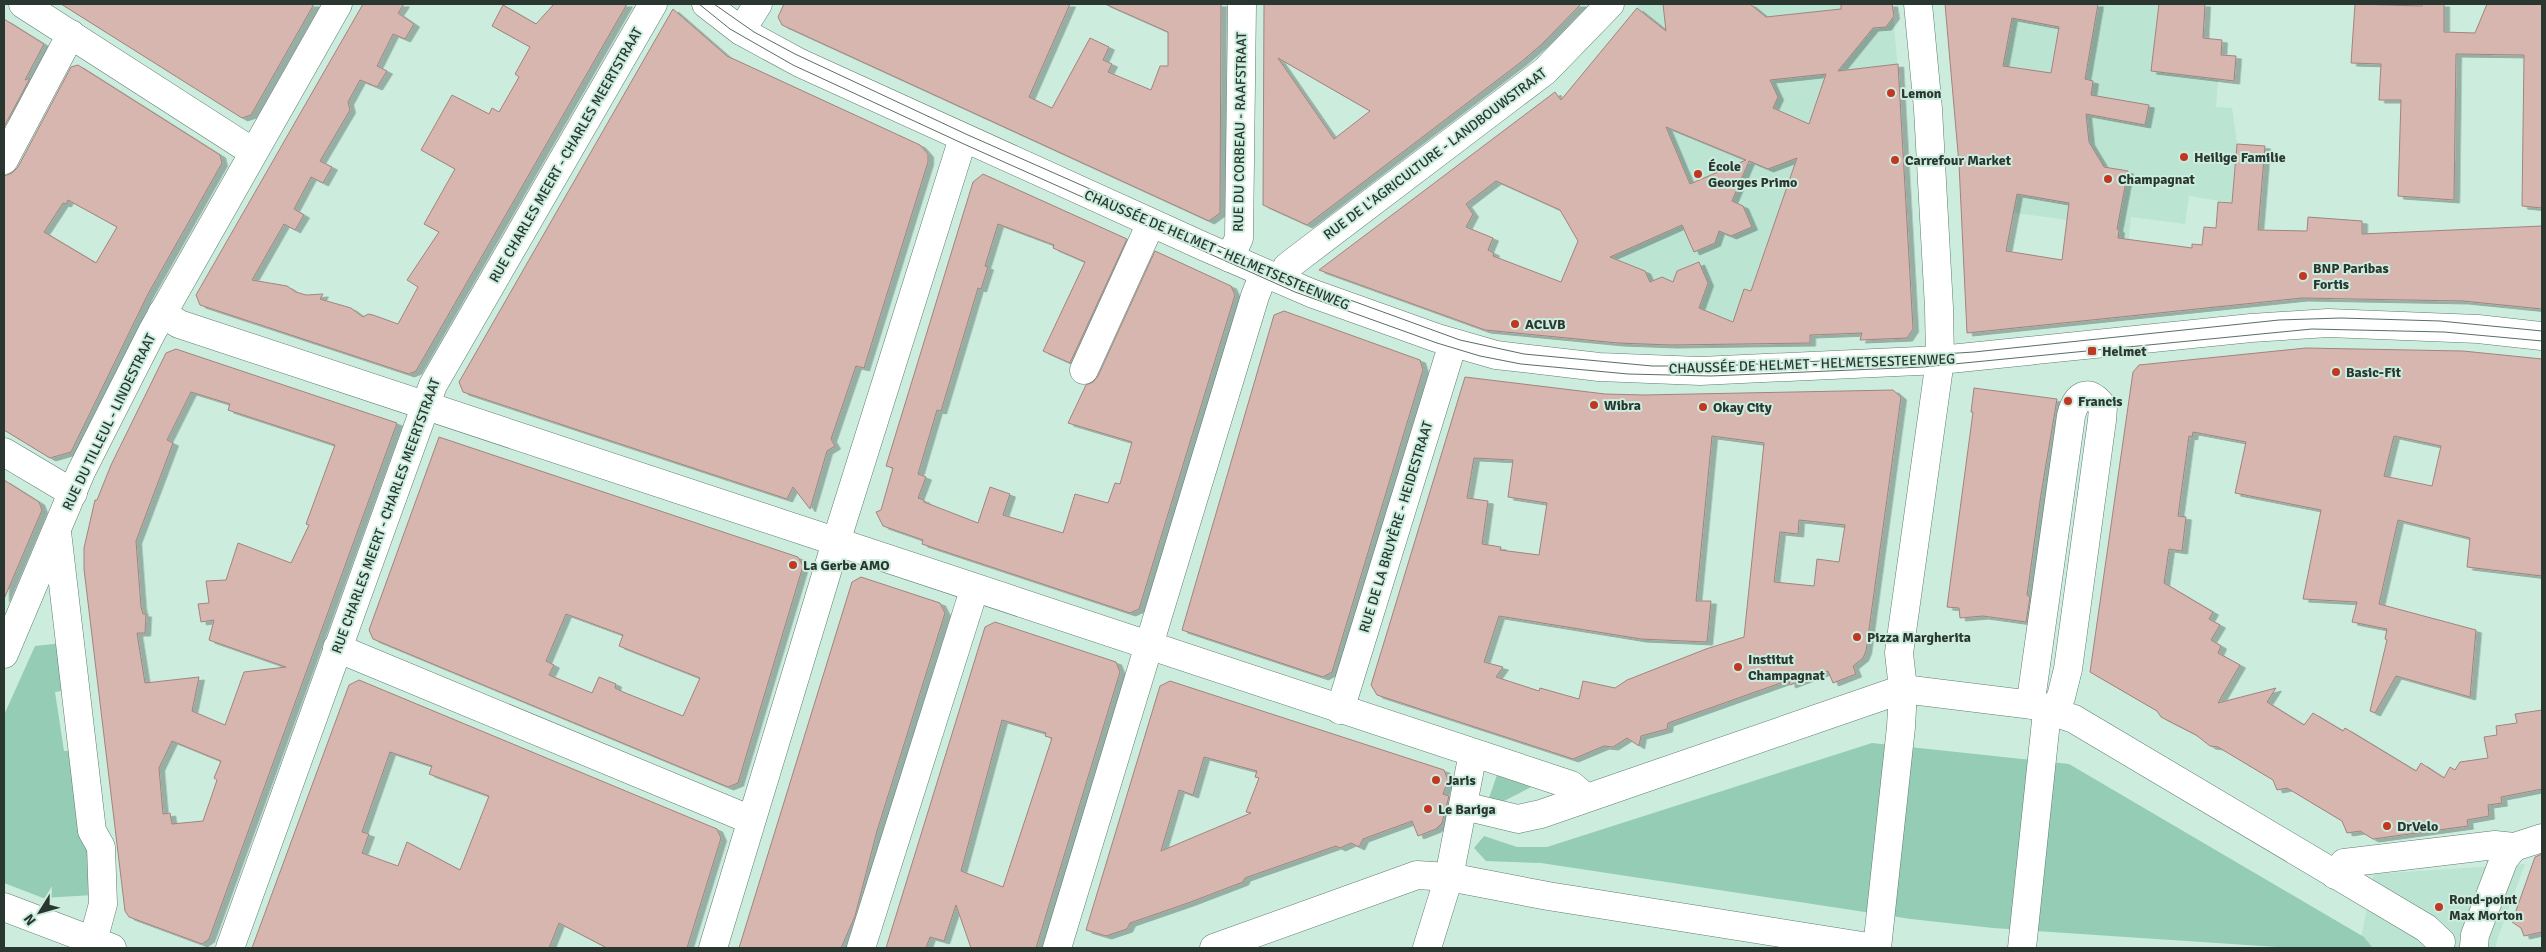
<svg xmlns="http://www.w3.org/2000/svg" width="2546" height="952" viewBox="0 0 2546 952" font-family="Signika,sans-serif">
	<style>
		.built { fill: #bbe4d2 }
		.green { fill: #94ccb5 }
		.building { fill: #d6b6af; stroke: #a2847e; fill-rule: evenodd; filter: url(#shadow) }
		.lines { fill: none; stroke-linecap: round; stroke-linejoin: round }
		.minor-casing { stroke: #5e7c6f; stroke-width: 29 }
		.tertiary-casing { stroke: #5e7c6f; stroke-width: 29 }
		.secondary-casing { stroke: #5e7c6f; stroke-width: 29 }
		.minor { stroke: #fff; stroke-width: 28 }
		.tertiary { stroke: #fff; stroke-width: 28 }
		.secondary { stroke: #fff; stroke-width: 28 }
		.tram { stroke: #5b6e65; stroke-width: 1 }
		.poi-dot { fill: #c23624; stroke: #ccedde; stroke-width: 2 }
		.labels { text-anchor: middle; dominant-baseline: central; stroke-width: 4; stroke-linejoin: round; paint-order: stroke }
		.poi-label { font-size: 14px; font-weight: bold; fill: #2a3731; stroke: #ccedde; text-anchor: start }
		.street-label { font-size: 14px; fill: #2a3731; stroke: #ccedde }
	</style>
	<defs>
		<filter id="shadow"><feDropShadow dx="5.5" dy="3" stdDeviation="0" flood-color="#0004"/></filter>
	</defs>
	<rect width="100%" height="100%" fill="#ccedde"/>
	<g class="built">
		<path d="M1640,4H1892L1899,82L1822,88L1751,291L1744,289L1725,345L1714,339L1671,345L1623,344L1540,335L1609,163L1563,97Z"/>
		<path d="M2014,4H2159L2151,71L2218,79L2216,107L2232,108L2237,142L2232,203L2189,196L2185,224L2131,217L2121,317L2108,318L2119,230L2084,222L2014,213L2002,274L1996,99Z"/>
		<path d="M2525,864L2497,940L2496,948H2359L2374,874Z"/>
	</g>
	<g class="green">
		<path d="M63,643L69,690L55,692L64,751L75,750L93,895L43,898L4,883V715L35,646Z"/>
		<path d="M1872,743L2069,764L2364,937L2372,947L2290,948L1993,928L1911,919L1541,863L1486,861L1474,848L1484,836L1517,847H1547Z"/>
		<path d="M1499,769L1537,784L1504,801L1489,798Z"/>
	</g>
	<g class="building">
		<path d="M61,4H314L251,115L242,118Z"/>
		<path d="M363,4H404L398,13L414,24L405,39L393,34L377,66L387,71L377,87L360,80L348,102L350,110L320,161L332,167L323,183L311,177L294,209L304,215L295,230L284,224L252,280L287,286L296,292L306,295L323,294L320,299L351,308L363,317L368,314L373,315L398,324L418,287L407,280L439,232L424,224L455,169L421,150L452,95L489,114L492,108L499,112L519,77L515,74L530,47L492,26L503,5L536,24L554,4H627L416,371L409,374L200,305L196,295Z"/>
		<path d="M784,4H1070L1029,97L1052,108L1090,38L1109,47L1103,60L1112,64L1108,72L1151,90L1160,66H1168V32L1105,4H1221L1220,213L1209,221L782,25L778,17Z"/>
		<path d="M1264,4H1581L1542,44L1521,62L1307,225L1263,205ZM1278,58L1370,111L1334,139Z"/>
		<path d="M1663,4H1750L1766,17L1841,9V4H1892L1894,16L1886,27L1873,28L1838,71L1898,64L1913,329L1907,338L1860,340L1862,333L1810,335V343L1671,345L1618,343L1485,330L1319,270L1555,92L1561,100L1637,8L1666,31ZM1826,74L1809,124L1773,108L1778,97L1770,80ZM1666,127L1746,160L1690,184ZM1797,158L1751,291L1744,289L1733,322L1699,308L1708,283L1699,262L1677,271L1673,282L1662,277L1650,282L1645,271L1610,257L1682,225L1694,252L1715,243L1719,231L1731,236L1752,227L1743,206L1732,201L1749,161L1768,169ZM1496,181L1560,210L1578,241L1561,282L1493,256L1494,253L1488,250L1493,238L1466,227L1473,214L1466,204Z"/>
		<path d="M1945,4H2098L2085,79L2093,81L2091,95L2149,105L2145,125L2086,114L2089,142L2104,167L2128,171L2117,229L2119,230L2118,238L2192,248V244L2202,245L2204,227L2216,228L2218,202L2232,203L2237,144L2265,146L2258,230L2307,231L2308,217L2362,221V234L2542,226V309L2463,301L2302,298L1967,333L1959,164ZM2012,18L2059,27L2051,73L2003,66ZM2017,194L2069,203L2062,260L2006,251Z"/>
		<path d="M2159,4H2205L2203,38L2222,40L2221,55L2236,56L2234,81L2151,71Z"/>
		<path d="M2355,4L2422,6V4H2444V32L2475,33L2487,4H2542V208L2522,206L2524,55L2456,54L2454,200L2398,196L2401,100H2379L2381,64L2351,63Z"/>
		<path d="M673,9L727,56L920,145L928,154V162L864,368L856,366L831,439L835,446L827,451L810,509L793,487L787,499L463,392L459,382Z"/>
		<path d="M4,19L44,44L25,80L30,78L4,127Z"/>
		<path d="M78,65L220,155L222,163L148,294L71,452L50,458L4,430V176L12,173L18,167L71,67ZM68,200L117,227L96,263L44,232L63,203L66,204Z"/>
		<path d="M983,174L1127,239L1070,363L1043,351L1085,262L1053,248L1054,245L998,224L985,266L988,267L981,289L978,288L941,411L937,410L918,474L926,477L918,498L924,500V502L978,523L990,487L1010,494L1003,515L1063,533L1075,494L1108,503L1115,483L1120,484L1132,442L1068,423L1086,385L1093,382L1098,376L1155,251L1231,286L1235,295L1139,609L1130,613L922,544L923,540L883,526L876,512L881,510L893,468L886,466L973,182Z"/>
		<path d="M1284,311L1420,360L1423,370L1332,672L1323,677L1182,630L1274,315Z"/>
		<path d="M2306,348L2463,351L2542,359V576L2467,567L2470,538L2398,520L2379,604L2476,630L2470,697L2396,676L2375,713L2370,711L2387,640L2385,639L2387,629L2352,622L2357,602L2303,599L2321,510L2235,493L2246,442L2193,432L2192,437L2189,436L2178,516L2186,517L2182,551L2169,549L2164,583L2213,612L2209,619L2220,625L2211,640L2221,646L2218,653L2240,665L2218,703L2276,688L2267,702L2304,725L2313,713L2343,731L2345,728L2416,771L2421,763L2444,778L2450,767L2455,770L2460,762L2488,758L2484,737L2497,735L2496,726L2517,723L2515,714L2542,710V789L2501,797L2502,803L2488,805L2489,816L2467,820L2468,826L2373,839L2360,831L2347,833L2342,821L2287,788L2277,790L2273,780L2218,747L2210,746L2196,735L2161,717L2157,711L2090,672L2133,372L2139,365ZM2394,436L2441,446L2432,486L2384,476Z"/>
		<path d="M176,349L397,423L209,939L202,944L129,917L125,911L84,569V548L95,500H97L111,465L166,353ZM191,392L230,404L228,410L335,445L306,524L309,525L291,563L238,543L226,580L206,581L209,603L198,604L201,622L214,620L209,640L286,667L244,672L225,725L192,711L199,677L145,683L137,633H145L146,614H143L141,607L136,541L173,443L167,440ZM172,741L221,761L214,778L217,780L203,821L172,824L170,813L163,814L159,768Z"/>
		<path d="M1465,377L1605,394L1644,395L1893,390L1901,397L1866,651L1863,658L1853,666L1856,674L1833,683L1828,671L1790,685L1789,680L1668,723L1667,729L1641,736L1639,746L1627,738L1613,747L1604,746L1573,759L1377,695L1371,685ZM1712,436L1764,443L1744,637L1706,649L1627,680L1615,688L1583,681L1579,699L1540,688L1539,691L1496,677L1503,667L1484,662L1499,616L1641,639L1707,642L1711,601H1696ZM1474,458L1513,460L1508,497L1547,503L1539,555L1500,550L1501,547L1482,544L1488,501L1467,498ZM1799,520L1845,525L1839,562L1817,559L1814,586L1774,582L1780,532L1798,534Z"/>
		<path d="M1974,388L2057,399L2041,494L2027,595L2030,597L2026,622L1983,616L1960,618L1959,608L1947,607L1973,412H1971Z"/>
		<path d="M439,437L798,557L803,566L738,783L728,787L373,639L369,630ZM566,614L623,635L619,646L700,678L683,716L623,692L615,688L616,684L599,677L592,693L549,675L554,665L546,661Z"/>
		<path d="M4,480L39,502L42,510L4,599Z"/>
		<path d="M861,577L940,603L945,613L877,831L855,916L841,948H739L852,582Z"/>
		<path d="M995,622L1116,662L1120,672L1036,948H971L956,905L944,941L930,937L926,948H886L985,627ZM1002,720L1046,733L1045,736L1052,738L1003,887L961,871Z"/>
		<path d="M359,680L717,829L721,838L687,948H607L559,923L549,948H252L349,685ZM390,752L432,766L429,774L489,796L460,870L407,842L398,866L362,853L369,834L362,832Z"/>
		<path d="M1170,681L1444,770L1448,780L1443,794L1449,796L1442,823L1436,829L1418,836L1412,821L1363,839L1359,847L1351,843L1340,848L1336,846L1245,878L1243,882L1188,903L1130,923L1127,929L1106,936L1086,930L1160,686ZM1204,757L1257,771L1255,777L1259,778L1246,812L1251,813L1161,851L1179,790L1193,795Z"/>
		<path d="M2542,854V932L2524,936L2521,928L2512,922L2535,857Z"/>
	</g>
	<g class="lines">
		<defs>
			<g id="minor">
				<path d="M23,4L253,152"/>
				<path d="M741,31L758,4"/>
				<path d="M4,160L71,34"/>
				<path d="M1230,258L1239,238L1242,4"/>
				<path d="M1282,280L1287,267L1292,263L1545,71L1610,4"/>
				<path d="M162,313L179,324C642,478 1106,633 1571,785L1585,797"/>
				<path d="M1084,370L1151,223"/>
				<path d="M4,452L73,493"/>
				<path d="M57,532L92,831L101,847L103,904L93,941"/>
				<path d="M337,648L751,820"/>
				<path d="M1340,710L1453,343"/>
				<path d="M1464,806L1518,819L1541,814L1903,689L2033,705L2074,719L2426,928L2441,942"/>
				<path d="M2335,875L2344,863L2495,845L2514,847L2542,838"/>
				<path d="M2474,946L2475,935L2504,859L2514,847"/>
				<path d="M230,948L433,385L653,4"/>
				<path d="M713,948L836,542L963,138"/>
				<path d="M861,948L974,590"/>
				<path d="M1057,948L1255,296L1264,273"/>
				<path d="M1214,948L1417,875L1449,877L1548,896L1875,948"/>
				<path d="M1427,948L1449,877L1473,753"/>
				<path d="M1877,948L1901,727L1903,689L1899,653L1940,360L1939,308L1928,109L1918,4"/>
				<path d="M2022,948L2046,721L2061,697L2068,669L2102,420L2103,407C2088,387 2076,395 2071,416L2032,693L2033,705"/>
			</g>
			<g id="tertiary">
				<path d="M706,4L741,31L800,63L1205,247L1311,293L1437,338L1496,355L1599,367L1700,371L1940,360L2251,328L2328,323L2478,329L2542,336"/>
				<path d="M4,654L81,472L152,332L338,4"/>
			</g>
			<path id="secondary" d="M4,907L112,948"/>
		</defs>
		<use href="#minor" class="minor-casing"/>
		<use href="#tertiary" class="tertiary-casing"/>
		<use href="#secondary" class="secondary-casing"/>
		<use href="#minor" class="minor"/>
		<use href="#tertiary" class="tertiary"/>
		<use href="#secondary" class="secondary"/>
		<g class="tram">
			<path d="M699,4L730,29L793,65L966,145L1295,292L1437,343L1480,356L1521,364L1628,374L1711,376L1923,367L2312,329L2444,332L2542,341"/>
			<path d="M714,4L754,32L795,54L968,135L1298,281L1460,340L1524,354L1652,366H1717L1863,359L1974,352L2279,320L2341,318L2440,321L2542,331"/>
		</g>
	</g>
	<g class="poi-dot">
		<circle cx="1891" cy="93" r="5"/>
		<circle cx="2184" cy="157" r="5"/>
		<circle cx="1895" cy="160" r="5"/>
		<circle cx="1698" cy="174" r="5"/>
		<circle cx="2108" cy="179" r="5"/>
		<circle cx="2303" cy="276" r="5"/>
		<circle cx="1515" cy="324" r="5"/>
		<rect x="2087" y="346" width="10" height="10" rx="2.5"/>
		<circle cx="2336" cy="372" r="5"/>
		<circle cx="2068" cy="401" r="5"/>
		<circle cx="1594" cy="405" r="5"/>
		<circle cx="1703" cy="407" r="5"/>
		<circle cx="793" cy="565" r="5"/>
		<circle cx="1857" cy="637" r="5"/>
		<circle cx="1738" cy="667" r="5"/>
		<circle cx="1436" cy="780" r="5"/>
		<circle cx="1428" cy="809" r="5"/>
		<circle cx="2387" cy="826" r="5"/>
		<circle cx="2439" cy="907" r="5"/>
	</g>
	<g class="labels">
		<g class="poi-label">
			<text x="1901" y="93">Lemon</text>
			<text x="2194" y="157">Heilige Familie</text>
			<text x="1905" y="160">Carrefour Market</text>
			<text x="1708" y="166">École<tspan x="1708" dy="16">Georges Primo</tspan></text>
			<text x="2118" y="179">Champagnat</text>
			<text x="2313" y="268">BNP Paribas<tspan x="2313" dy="16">Fortis</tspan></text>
			<text x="1525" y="324">ACLVB</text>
			<text x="2102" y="351">Helmet</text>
			<text x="2346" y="372">Basic-Fit</text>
			<text x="2078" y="401">Francis</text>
			<text x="1604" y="405">Wibra</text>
			<text x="1713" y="407">Okay City</text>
			<text x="803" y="565">La Gerbe AMO</text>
			<text x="1867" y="637">Pizza Margherita</text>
			<text x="1748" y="659">Institut<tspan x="1748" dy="16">Champagnat</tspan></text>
			<text x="1446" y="780">Jaris</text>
			<text x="1438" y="809">Le Bariga</text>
			<text x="2397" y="826">DrVelo</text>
			<text x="2449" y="899">Rond-point<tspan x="2449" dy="16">Max Morton</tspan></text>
		</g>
		<g class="street-label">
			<text transform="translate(1240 132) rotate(-89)">RUE DU CORBEAU - RAAFSTRAAT</text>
			<text transform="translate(1435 154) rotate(-37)">RUE DE L'AGRICULTURE - LANDBOUWSTRAAT</text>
			<text transform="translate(566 155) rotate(-60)">RUE CHARLES MEERT - CHARLES MEERTSTRAAT</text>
			<text transform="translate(1217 250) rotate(23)">CHAUSSÉE DE HELMET - HELMETSESTEENWEG</text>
			<text transform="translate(1812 364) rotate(-2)">CHAUSSÉE DE HELMET - HELMETSESTEENWEG</text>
			<text transform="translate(109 422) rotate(-64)">RUE DU TILLEUL - LINDESTRAAT</text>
			<text transform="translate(386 516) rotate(-70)">RUE CHARLES MEERT - CHARLES MEERTSTRAAT</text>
			<text transform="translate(1396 527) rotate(-73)">RUE DE LA BRUYÈRE - HEIDESTRAAT</text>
		</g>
	</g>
	<rect width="2546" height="952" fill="none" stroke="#2a3731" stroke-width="10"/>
	<g transform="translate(40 912) rotate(233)" stroke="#ccedde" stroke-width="4" paint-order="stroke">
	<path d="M0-4L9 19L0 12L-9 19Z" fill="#2a3731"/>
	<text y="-8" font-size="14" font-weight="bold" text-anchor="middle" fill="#2a3731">N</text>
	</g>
</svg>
